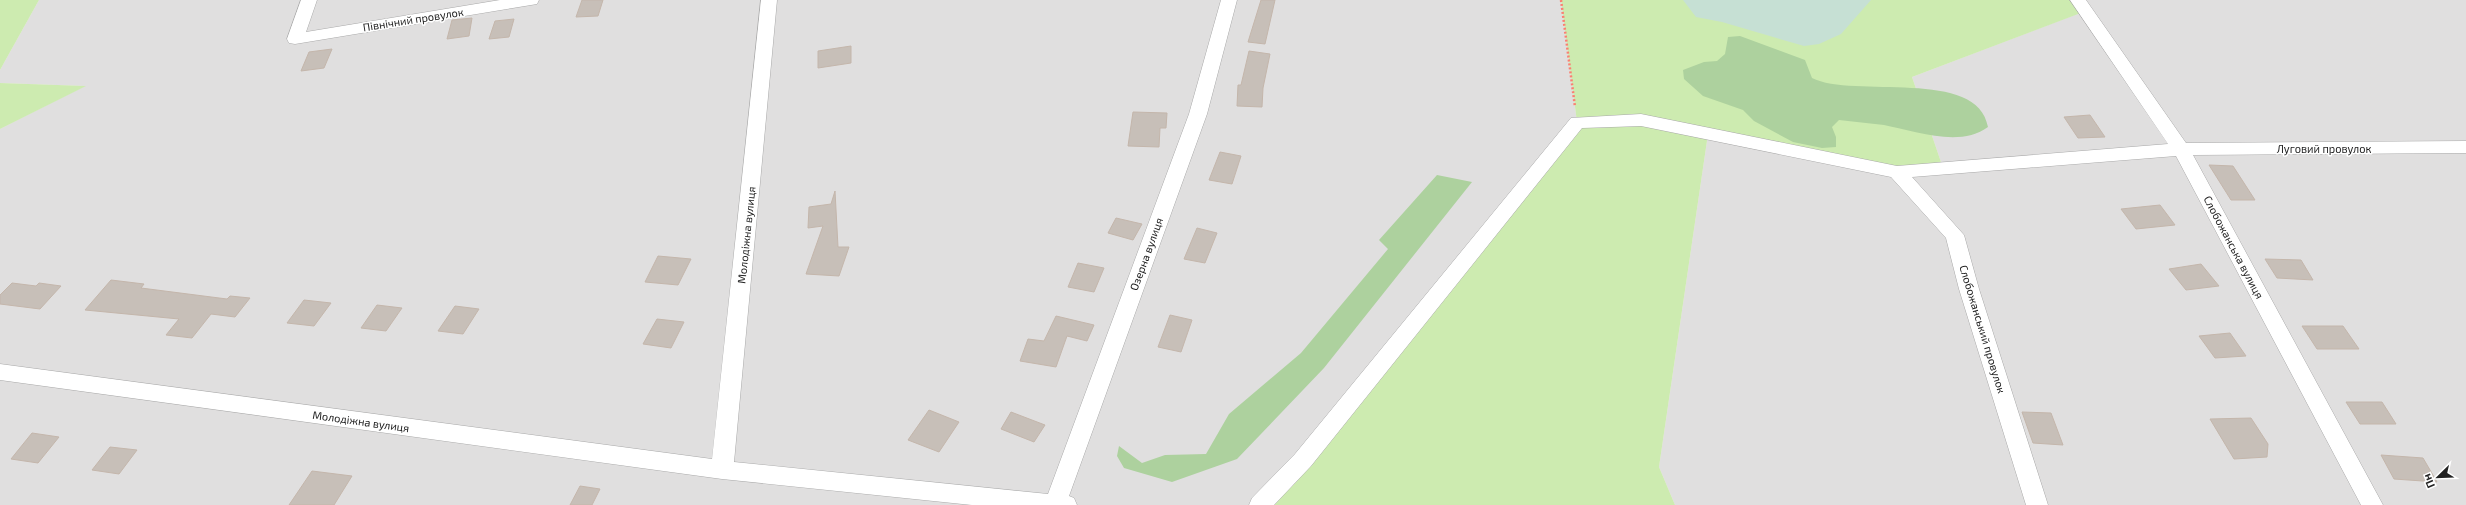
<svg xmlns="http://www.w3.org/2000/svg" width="2466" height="505" viewBox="0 0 2466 505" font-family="'Exo 2',sans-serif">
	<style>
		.residential { fill: #e0dfdf }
		.grass { fill: #cdebb0 }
		.forest { fill: #add19e }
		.wetland { fill: #c6e0d4 }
		.building { fill: #c7bfb8; stroke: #c4b6ab }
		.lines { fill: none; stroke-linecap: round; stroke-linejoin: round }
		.minor-casing { stroke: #a9a9a9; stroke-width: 1 }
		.path { stroke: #fa8072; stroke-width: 2.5; stroke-dasharray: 2 2; stroke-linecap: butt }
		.minor { fill: #fff; fill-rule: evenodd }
		.labels { text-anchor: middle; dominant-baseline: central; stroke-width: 3; stroke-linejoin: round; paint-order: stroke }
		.street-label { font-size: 11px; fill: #222; stroke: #fff }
	</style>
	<rect width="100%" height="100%" fill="#f2efe9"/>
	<g class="residential">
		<path d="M39,0H1561L1577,122L1260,505H0V129L85,86L0,83V70Z"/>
		<path d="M2078,0H2466V505H1675L1659,467L1708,134L1943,168L1912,77L2085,11Z"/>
	</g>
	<g class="grass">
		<path d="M0,0H39L0,70Z"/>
		<path d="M1561,0H2078L2086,11L1912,77L1943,168L1897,172L1708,134L1659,467L1675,505H1260L1577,122Z"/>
		<path d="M0,83L86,86L0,129Z"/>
	</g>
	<g class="forest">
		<path d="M1740,36L1805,60L1812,78C1853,99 1978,67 1988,127C1960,148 1915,131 1884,125C1869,123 1854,122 1839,120L1832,127L1836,137V147L1822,148L1793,142L1754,121L1743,110L1703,96L1684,79L1683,70L1704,62L1717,61L1725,54L1728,37Z"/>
		<path d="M1437,175L1472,182L1324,368L1237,459L1172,482L1124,468L1117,456L1119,446L1142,463L1165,455L1206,454L1229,414L1301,353L1388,249L1379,240Z"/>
	</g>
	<path class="wetland" d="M1683,0H1871L1841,34L1819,44L1804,46L1722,22L1696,17Z"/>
	<g class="building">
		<path d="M582,0H603L598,16L576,17Z"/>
		<path d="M1261,0H1275L1265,44L1248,42Z"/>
		<path d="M472,18L469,36L447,39L452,20Z"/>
		<path d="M514,19L509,37L489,39L495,21Z"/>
		<path d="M851,46V63L818,68V51Z"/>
		<path d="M332,49L324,68L301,71L309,52Z"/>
		<path d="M1249,51L1270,54L1263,88L1262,107L1237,106L1238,85H1241Z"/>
		<path d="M1133,112L1167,113L1166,128H1160L1159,147L1128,146Z"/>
		<path d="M2090,115L2105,137L2078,138L2064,117Z"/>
		<path d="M1220,152L1241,156L1232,184L1209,180Z"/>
		<path d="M2209,165L2233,166L2255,200H2231Z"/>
		<path d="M835,191L838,247H849L839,276L806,274L823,226L808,228L809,207L831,204Z"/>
		<path d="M2160,205L2175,225L2136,229L2121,209Z"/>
		<path d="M1116,218L1142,224L1133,240L1108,233Z"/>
		<path d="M1197,228L1217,233L1205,263L1184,259Z"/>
		<path d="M658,256L691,259L678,285L645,282Z"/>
		<path d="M2265,259L2301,260L2313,280L2277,278Z"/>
		<path d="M1078,263L1104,268L1094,292L1068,287Z"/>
		<path d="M2201,264L2219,286L2186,290L2169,269Z"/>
		<path d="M111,280L144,284L141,288L227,299L230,296L250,298L235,317L211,314L192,338L166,335L179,319L85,310Z"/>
		<path d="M12,283L36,286L39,283L61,286L40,309L0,304V295Z"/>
		<path d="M304,300L331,303L314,326L287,323Z"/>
		<path d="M377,305L402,308L386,331L361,328Z"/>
		<path d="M455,306L479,309L463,334L438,331Z"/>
		<path d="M1170,315L1192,320L1181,352L1158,347Z"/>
		<path d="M1056,316L1094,325L1087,341L1067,336L1056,367L1020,361L1028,339L1044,341Z"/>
		<path d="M657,319L684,322L671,348L643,344Z"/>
		<path d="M2302,326H2343L2359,349H2317Z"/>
		<path d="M2230,333L2246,356L2215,358L2199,336Z"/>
		<path d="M2346,402H2382L2396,424H2360Z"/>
		<path d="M929,410L959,422L939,452L908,440Z"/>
		<path d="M1011,412L1045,425L1034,442L1001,429Z"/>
		<path d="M2022,412L2051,413L2063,445L2033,443Z"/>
		<path d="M2251,418L2268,444L2267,457L2234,459L2210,419Z"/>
		<path d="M32,433L59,437L38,463L11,459Z"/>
		<path d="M110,447L137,450L119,474L92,470Z"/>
		<path d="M2381,455L2423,458L2437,482L2394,479Z"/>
		<path d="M312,471L352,476L334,505H289Z"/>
		<path d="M580,486L600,489L592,505H570Z"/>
	</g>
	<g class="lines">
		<defs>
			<g id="minor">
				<path d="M301,0H317L306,32L500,0H539L537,4L531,5L295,44L289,43L287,39Z"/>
				<path d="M761,0H777L734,462L1048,494L1189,114L1221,0H1237L1207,114L1069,496L1074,498L1077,505H972L722,479L0,380V364L712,459Z"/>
				<path d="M2070,0H2086L2186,143L2466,141V153L2193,155L2383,505H2361L2176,156L1912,177L1964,235L1979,289L2048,505H2026L1959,289L1946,238L1891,177L1641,126L1582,128L1311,466L1274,505H1249L1252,498L1295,454L1571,118L1641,114L1897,166L2168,144Z"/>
			</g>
		</defs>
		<use href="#minor" class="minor-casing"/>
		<path class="path" d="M1561,0L1575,107"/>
		<use href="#minor" class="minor"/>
	</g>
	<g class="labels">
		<g class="street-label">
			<text transform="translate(413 19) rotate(-9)">Північний провулок</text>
			<text x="2324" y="148">Луговий провулок</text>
			<text transform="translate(746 235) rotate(-84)">Молодіжна вулиця</text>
			<text transform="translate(2234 247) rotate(62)">Слобожанська вулиця</text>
			<text transform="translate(1146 254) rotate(-70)">Озерна вулиця</text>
			<text transform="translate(1983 329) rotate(73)">Слобожанський провулок</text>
			<text transform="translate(361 421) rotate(8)">Молодіжна вулиця</text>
		</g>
	</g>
	<g transform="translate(2438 477) rotate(247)" stroke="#ffffff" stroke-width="3" paint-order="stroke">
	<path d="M0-3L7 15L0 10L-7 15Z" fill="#222222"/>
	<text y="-6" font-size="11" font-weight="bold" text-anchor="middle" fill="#222222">Пн</text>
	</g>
</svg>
